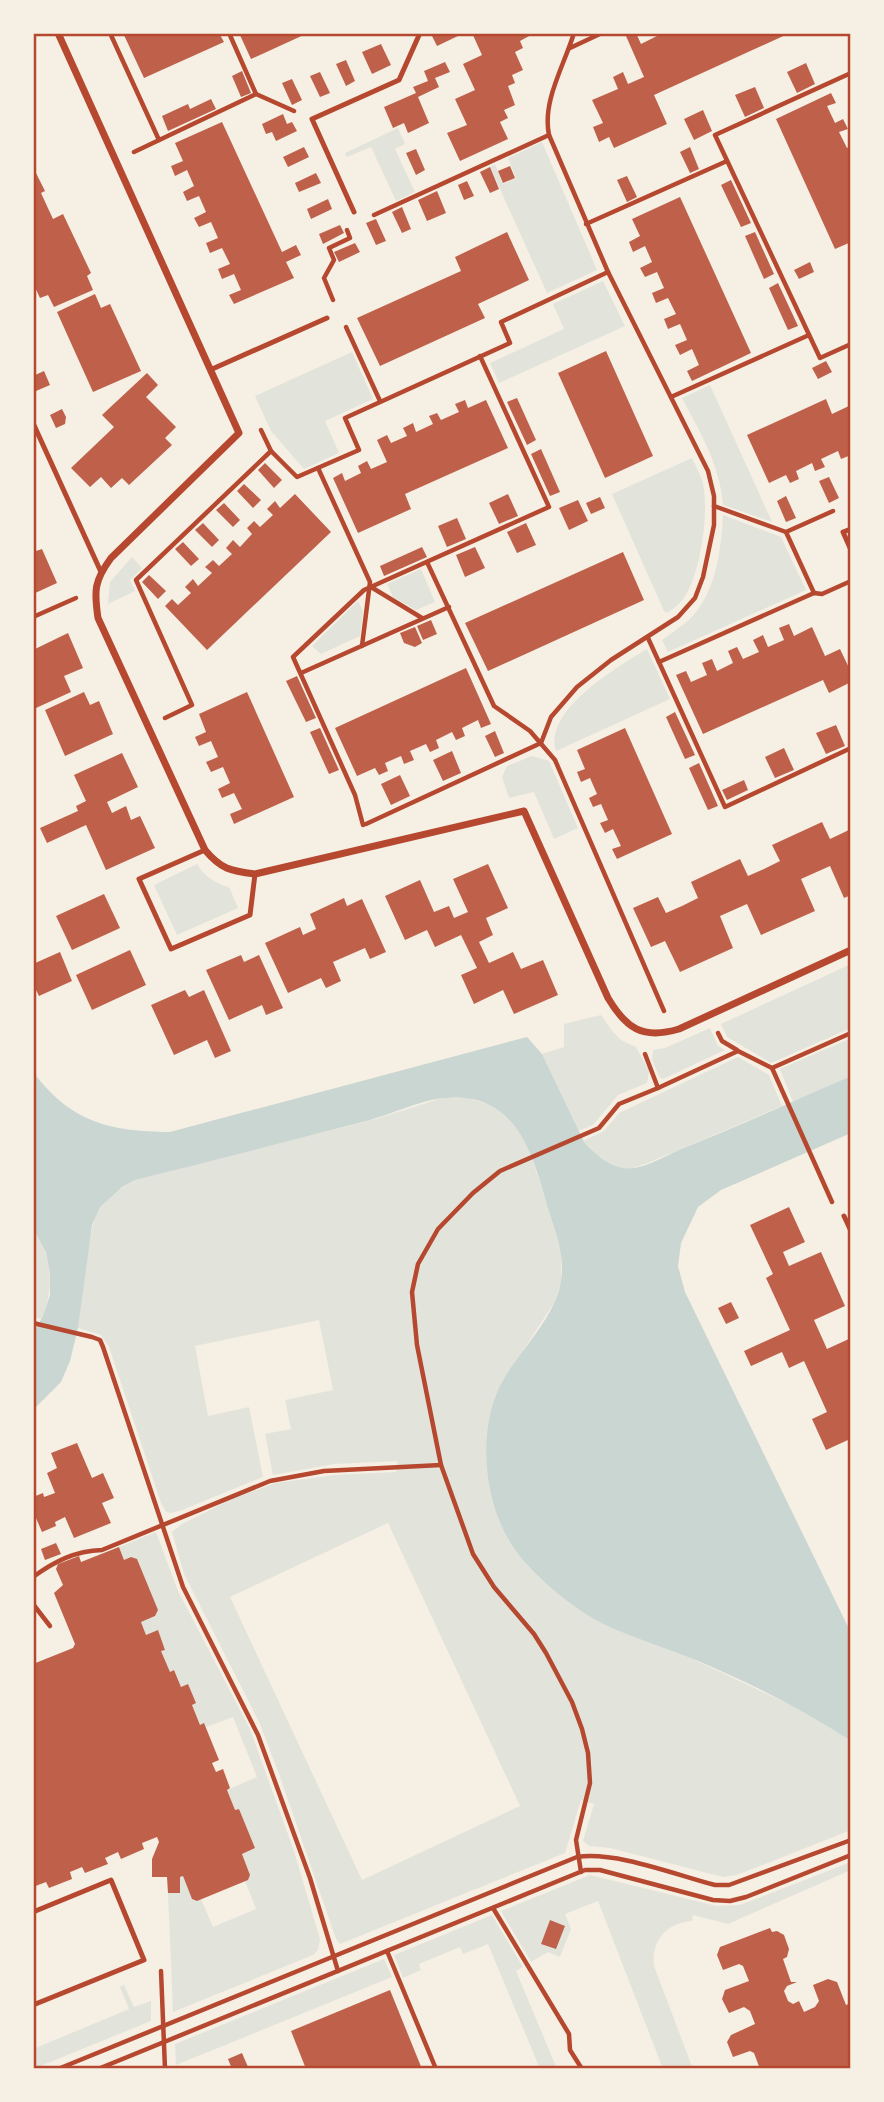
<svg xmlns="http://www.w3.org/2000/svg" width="884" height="2102" viewBox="0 0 884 2102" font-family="Barlow,sans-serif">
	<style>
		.green { fill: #e2e4dc; fill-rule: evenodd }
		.water { fill: #c9d6d2 }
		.building { fill: #bf614a }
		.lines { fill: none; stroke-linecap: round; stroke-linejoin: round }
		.path { stroke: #b5482f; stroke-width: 4.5 }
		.service { stroke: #b5482f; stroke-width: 5 }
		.minor { stroke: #b5482f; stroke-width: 7 }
		.neatline { fill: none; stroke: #b5482f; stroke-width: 2.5 }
	</style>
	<rect width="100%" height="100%" fill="#f6efe4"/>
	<g class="green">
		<path d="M398,128L405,144L395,149L415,192L396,201L371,147L347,157L345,153Z"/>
		<path d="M542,142L597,270L547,293L490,167L495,164L503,184L516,178L508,158Z"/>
		<path d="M603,281L625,326L499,383L490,363L564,329L553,304Z"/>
		<path d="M352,352L373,399L325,421L339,453L304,469L271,431L255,396Z"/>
		<path d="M710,385L772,522L723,505C720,465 700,432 682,398Z"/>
		<path d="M692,458C696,467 701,475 703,484C709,513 701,567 687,593C682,602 675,608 667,613L664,611L612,494Z"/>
		<path d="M723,515L781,537L806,590L668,652L662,640C671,633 681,627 689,620C716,593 721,551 723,515Z"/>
		<path d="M132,557L142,568L130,580L135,591L108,604L110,582Z"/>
		<path d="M421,569L435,602L416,610L393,597L387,584Z"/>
		<path d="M358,601L363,611L360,636L321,654L312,646Z"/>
		<path d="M647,649L670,699L556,751C543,710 619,666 647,649Z"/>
		<path d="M532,756L549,761L578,828L554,839L534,792L509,798L502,777L507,766Z"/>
		<path d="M197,864C205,877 215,883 229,887L238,908L177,935L154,885Z"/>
		<path d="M851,964V1028L771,1063L727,1037L721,1024Z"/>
		<path d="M601,1015L613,1032L621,1040L636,1047L649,1071L647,1083L618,1095L593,1125L578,1131L542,1054L564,1047V1024Z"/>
		<path d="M710,1028L718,1046L725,1050L663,1079L660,1078L652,1060L653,1050L665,1048Z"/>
		<path d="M851,1038V1076L793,1102L780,1069Z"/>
		<path d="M738,1057L769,1075L782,1106L648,1163C641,1165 632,1169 626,1169C609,1168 593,1152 583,1141L604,1131L619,1113Z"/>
		<path d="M442,1098H468L494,1106L512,1121L520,1132L529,1150L561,1244V1283L554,1303L501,1384L695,1660L810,1714L851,1741V1830L737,1875L723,1877L610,1848L589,1846L583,1841L594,1804L581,1800L565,1853L340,1944L336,1939L279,1774L259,1722L184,1574L172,1532L182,1524L236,1497L276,1483L334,1475L396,1472L397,1461L335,1464L273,1475L265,1434L291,1429L285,1400L333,1390L319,1320L195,1346L208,1416L249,1407L263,1477L182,1510L171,1513L166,1512L161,1503L109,1347L101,1335L78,1328C82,1301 87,1227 100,1207C109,1195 122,1187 135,1180L379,1118ZM388,1523L520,1806L362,1880L230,1597Z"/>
		<path d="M33,1228C53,1255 54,1289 42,1319L33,1317Z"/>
		<path d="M156,1532L178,1591L250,1729L294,1851L320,1939L318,1950L313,1955L173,2012L168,1893L180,1892V1877L183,1876L192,1898L197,1901L201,1899L213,1927L256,1909L245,1881L250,1875L242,1854L255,1848L239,1809L235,1810L227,1790L257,1777L233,1717L206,1727L200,1725L192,1705L188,1684L181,1687L174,1670L170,1672L161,1651L165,1649L158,1631L146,1635L141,1622L155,1616L158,1610L124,1560L119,1547Z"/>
		<path d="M851,1862V1870L728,1924L693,1915L692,1921C666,1923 651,1941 654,1966L693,2069H663L598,1901L565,1914L571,1929L560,1957L548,1952L531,1962L501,1911L590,1875L717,1906L740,1905Z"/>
		<path d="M492,1915L523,1967L516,1971L557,2069H540L488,1944L463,1954L460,1947L419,1964L421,1970L403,1978L394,1955Z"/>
		<path d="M384,1959L392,1977L176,2065L175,2044Z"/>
		<path d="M124,1985L134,2007L151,2001V2021L33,2069V2049L129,2009L120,1987Z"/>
	</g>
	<path class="water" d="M527,1037L542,1054L584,1142C594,1153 608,1166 623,1168C640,1171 664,1157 679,1150C737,1127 794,1101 851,1076V1133L721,1190L698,1207L681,1243L678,1266L685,1292L851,1633V1741C802,1709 750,1683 696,1660C667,1648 636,1639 608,1626C577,1612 536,1578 516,1551C484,1507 476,1433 501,1384C518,1352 556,1317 561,1281C565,1254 556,1233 548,1208C532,1153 517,1091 444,1098C421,1100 390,1115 366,1121C289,1141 212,1161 135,1180L122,1187L100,1207L92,1225L78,1328L70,1361L61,1382L33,1410V1334L43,1316L50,1295V1273L46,1252L33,1228V1072C72,1123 109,1131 170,1132Z"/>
	<g class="building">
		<path d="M123,33H219L224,42L144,78Z"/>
		<path d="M239,33H308L251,59Z"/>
		<path d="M438,33H457L458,36L437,46L432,36Z"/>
		<path d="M472,33H530L531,35L520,41L523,48L515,52L523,70L512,75L515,83L508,86L515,105L504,110L508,118L500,122L508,139L460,161L447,133L467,125L455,99L475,90L463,64L482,55Z"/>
		<path d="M632,33H636L641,44L657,36L655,33H790L654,95L667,124L614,148L609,137L599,142L593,127L603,123L592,100L618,89L613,77L623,72L628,84L644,77L626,36Z"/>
		<path d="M381,44L391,65L372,74L362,52Z"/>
		<path d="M346,60L355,81L346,86L336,64Z"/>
		<path d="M445,62L450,72L435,78L439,87L418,97L429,123L408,133L404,123L393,128L384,107L416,93L413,87L428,81L424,71Z"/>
		<path d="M806,63L815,84L797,93L787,72Z"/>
		<path d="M242,71L251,93L241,97L232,76Z"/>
		<path d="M320,72L330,93L320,97L310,76Z"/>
		<path d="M292,79L302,100L292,105L282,83Z"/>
		<path d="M755,87L764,108L745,117L735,95Z"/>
		<path d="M831,93L836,103L827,106L835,123L843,119L848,129L839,132L847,148L851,146V242L835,249L776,119Z"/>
		<path d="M211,99L216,109L168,131L162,116L188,104L190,109Z"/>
		<path d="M703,110L712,131L694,140L684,119Z"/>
		<path d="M283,114L287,124L292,122L297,131L276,141L272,132L266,134L262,124Z"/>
		<path d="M222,122L282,252L296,245L301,255L286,262L294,278L234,304L229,295L241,290L234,274L222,279L218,269L230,264L222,248L210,253L206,243L218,238L211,222L199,227L194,218L206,212L199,196L187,201L183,192L194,186L187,170L175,176L171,166L183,161L175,143Z"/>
		<path d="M304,147L309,157L288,167L283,157Z"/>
		<path d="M690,147L699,169L690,173L680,152Z"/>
		<path d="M416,149L425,170L416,175L406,153Z"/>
		<path d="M510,166L515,178L503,183L498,171Z"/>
		<path d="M33,167L45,191L41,193L53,219L63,214L91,273L87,276L93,290L54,307L48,295L40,298L33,283Z"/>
		<path d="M490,167L499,189L490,193L480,172Z"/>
		<path d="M316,173L321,183L299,192L295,183Z"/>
		<path d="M627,176L637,197L627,202L617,180Z"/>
		<path d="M731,180L751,223L741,227L721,185Z"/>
		<path d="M467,181L474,196L464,200L458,185Z"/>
		<path d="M437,191L446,213L427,221L418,200Z"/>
		<path d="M680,197L751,353L692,381L687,371L699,365L692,349L680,355L675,345L687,340L680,324L668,329L664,319L676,314L668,298L656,303L652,293L664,288L657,272L645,277L640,268L652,262L645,246L633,252L629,242L640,236L632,219Z"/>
		<path d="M328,199L332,209L311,219L307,209Z"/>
		<path d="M402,207L411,229L402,233L392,212Z"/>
		<path d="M376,219L386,241L376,245L366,223Z"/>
		<path d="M340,225L344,233L323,244L319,234Z"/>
		<path d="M507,232L529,280L478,304L485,318L380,366L357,318L461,271L455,257Z"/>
		<path d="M755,232L774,274L764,279L745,236Z"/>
		<path d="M355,243L360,252L339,262L334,252Z"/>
		<path d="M810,262L814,272L799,279L794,270Z"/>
		<path d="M778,283L798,326L788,330L769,288Z"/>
		<path d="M95,294L101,308L110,304L141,371L93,392L57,312Z"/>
		<path d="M606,351L653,456L605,478L558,373Z"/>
		<path d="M826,361L832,372L818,379L812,368Z"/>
		<path d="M44,371L50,385L36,391L33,376Z"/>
		<path d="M147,373L158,385L146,397L176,427L165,438L172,445L129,485L122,478L111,488L101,477L90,487L71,468L114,427L102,415Z"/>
		<path d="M517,398L536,440L527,445L507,402Z"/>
		<path d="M826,399L832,414L851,405V455L841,459L838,451L821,459L825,467L815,471L812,463L796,471L799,479L790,483L786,475L769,483L747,435Z"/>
		<path d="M465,400L468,408L486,400L508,448L405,494L411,509L358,533L333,478L342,473L345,481L361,473L358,466L367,461L371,469L387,462L377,440L387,435L391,443L407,436L403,428L413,423L416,432L433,424L429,416L437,413L441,420L459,412L455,404Z"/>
		<path d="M62,409L66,417L65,424L56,428L50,415Z"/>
		<path d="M541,449L560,492L550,496L531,454Z"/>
		<path d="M265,463L282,480L274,488L258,470Z"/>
		<path d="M829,477L839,498L829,503L819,481Z"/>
		<path d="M244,484L261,500L253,508L237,491Z"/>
		<path d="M295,494L331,532L207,650L165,606L172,599L178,605L191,593L185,587L193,579L198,586L212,573L205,567L213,560L219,566L232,554L226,548L233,540L240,547L252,534L247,528L254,521L260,527L273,515L267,509L275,501L280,508Z"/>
		<path d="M508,494L518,516L499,524L489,503Z"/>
		<path d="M786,496L796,518L786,522L777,501Z"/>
		<path d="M600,497L605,508L591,514L586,503Z"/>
		<path d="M578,500L588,521L569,530L559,508Z"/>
		<path d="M224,503L240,520L233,527L216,510Z"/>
		<path d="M457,518L466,539L447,547L438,526Z"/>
		<path d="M203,523L219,540L212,547L195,530Z"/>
		<path d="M526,523L536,545L517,553L507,532Z"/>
		<path d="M183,542L199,559L191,566L175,549Z"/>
		<path d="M422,547L427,557L384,576L380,566Z"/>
		<path d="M475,547L485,568L465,577L456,555Z"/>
		<path d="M42,549L57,583L33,594V552Z"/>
		<path d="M623,552L644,600L488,671L465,623Z"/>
		<path d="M149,575L166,591L158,599L142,582Z"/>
		<path d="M431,620L437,634L423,640L417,626Z"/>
		<path d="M789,624L794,636L812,627L825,656L840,649L851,672V682L829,693L823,680L703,734L676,675L686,671L691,682L707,675L702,663L712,659L717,671L733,663L728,651L737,647L743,659L759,652L753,640L763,635L768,647L784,640L779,628Z"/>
		<path d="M415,627L422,643L415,647L404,643L400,633Z"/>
		<path d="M68,633L83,668L64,676L71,692L36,708L33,702V650Z"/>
		<path d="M466,668L491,724L481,728L478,720L462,728L465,736L456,740L452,732L436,740L439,748L430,752L426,744L410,751L414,760L404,764L401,756L385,763L388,771L379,775L375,768L357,776L335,728Z"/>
		<path d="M297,676L316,718L306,722L286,681Z"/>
		<path d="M84,692L90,705L99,701L113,734L65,756L45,710Z"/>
		<path d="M247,692L294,797L234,824L230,814L242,809L234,793L222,798L218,789L230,783L223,767L211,772L206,762L218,757L211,741L199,746L195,737L206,732L199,714Z"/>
		<path d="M675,712L695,755L685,759L666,717Z"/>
		<path d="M836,725L845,746L826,754L816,733Z"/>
		<path d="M320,728L339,770L329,774L310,732Z"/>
		<path d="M625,728L672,834L617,859L612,849L621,846L613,829L605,833L600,823L608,820L601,804L593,807L589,798L597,794L590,778L581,782L577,772L585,769L577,750Z"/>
		<path d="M495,731L504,753L495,757L485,736Z"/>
		<path d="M784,748L794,770L775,778L765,757Z"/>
		<path d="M452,751L461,773L443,781L433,760Z"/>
		<path d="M122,753L138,787L107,802L112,813L126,806L131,820L140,816L155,848L106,870L86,825L47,843L40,828L78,811L76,806L86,801L74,775Z"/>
		<path d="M699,763L718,806L708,810L689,768Z"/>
		<path d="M400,775L410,796L391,805L381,784Z"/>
		<path d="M744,780L748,790L727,800L722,790Z"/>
		<path d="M822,822L830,839L851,829V895L844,898L830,866L801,879L815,911L761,935L747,904L720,916L733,948L680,972L665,941L651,947L633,908L658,897L666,913L682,906L698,898L691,882L740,859L748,876L764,869L780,861L772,845Z"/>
		<path d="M488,864L508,908L486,918L493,935L479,942L489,963L513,952L521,969L543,960L558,995L514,1014L503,990L474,1004L461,975L477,968L461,935L435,947L427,930L405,940L385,896L420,880L434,912L449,906L454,918L468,912L453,879Z"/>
		<path d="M104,894L120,928L72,950L56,916Z"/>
		<path d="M344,898L347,906L362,899L386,952L370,959L365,948L333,962L341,981L326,988L321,978L288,993L265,943L300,927L303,935L316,929L310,914Z"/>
		<path d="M130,950L146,985L92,1010L76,975Z"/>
		<path d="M60,952L72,981L39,996L33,984V964Z"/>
		<path d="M241,955L244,962L259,955L283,1008L266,1015L262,1005L229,1020L206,970Z"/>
		<path d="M185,990L189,997L204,990L231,1051L215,1058L207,1040L174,1055L151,1005Z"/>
		<path d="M789,1207L805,1242L783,1252L789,1266L821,1252L845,1306L814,1320L827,1349L851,1338V1446L848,1440L826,1450L812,1419L827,1412L804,1361L789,1368L782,1352L751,1366L744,1351L790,1330L766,1278L773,1274L750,1225Z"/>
		<path d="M731,1302L739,1318L726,1324L718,1308Z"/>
		<path d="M77,1443L92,1478L103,1473L114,1498L102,1503L111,1523L74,1538L65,1517L55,1522L56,1526L42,1532L33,1511V1497L43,1493L44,1497L55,1493L47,1473L57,1468L51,1453Z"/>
		<path d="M56,1543L61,1554L45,1560L41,1549Z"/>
		<path d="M119,1547L124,1560L131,1557L137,1559L158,1610L155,1616L141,1622L146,1635L158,1630L165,1650L161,1651L170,1672L174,1670L181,1687L188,1684L196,1703L192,1705L200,1725L204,1723L219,1760L212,1763L216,1772L223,1769L230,1788L227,1790L235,1810L239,1809L255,1848L242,1854L250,1875L248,1880L197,1901L192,1899L183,1876L180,1877V1893H168L167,1877H152V1859L159,1842L157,1837L142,1843L144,1849L121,1859L118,1852L105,1858L108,1864L85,1873L82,1867L70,1872L72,1879L49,1888L46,1882L33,1887V1664L73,1648L75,1644L54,1593L63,1585L56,1569L58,1564L79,1556L81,1562Z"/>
		<path d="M550,1920L565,1926L556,1949L541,1944Z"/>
		<path d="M770,1928L772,1932L777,1931L784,1935L789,1949L787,1957L783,1959L791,1982H797L787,1986L784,1991L788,2001L793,2004L799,2001L804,2012L815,2007L819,2001L813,1985L828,1979L837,1982L846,2005L851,2003V2069H760L754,2053L750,2051L733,2057L727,2042L731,2035L755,2024L750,2011L744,2007L729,2013L722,1999L725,1990L749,1981L743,1966L739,1964L723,1970L717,1955L720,1947Z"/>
		<path d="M390,1990L422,2069H306L291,2031Z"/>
		<path d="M242,2053L248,2067L232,2069L228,2059Z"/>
	</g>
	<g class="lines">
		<g class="path">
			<path d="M110,33L159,140"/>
			<path d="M570,48L602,33"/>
			<path d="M851,73L715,135L820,358L851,344"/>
			<path d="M256,94L294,111"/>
			<path d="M134,152L256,94L229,33"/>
			<path d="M374,215L549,135"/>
			<path d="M586,224L727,161"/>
			<path d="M333,300L324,278L334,260L329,248L350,238L347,230"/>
			<path d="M346,327L380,401"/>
			<path d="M671,397L809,335"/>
			<path d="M261,430L271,451L297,477L359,450L345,418L510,343L501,322L608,272"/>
			<path d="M318,468L370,582L362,646"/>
			<path d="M714,506L786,532L833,511"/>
			<path d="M786,532L814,593"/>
			<path d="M427,562L494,706L530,731L555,760L664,1011"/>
			<path d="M371,587L422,618"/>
			<path d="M33,617L76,598"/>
			<path d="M648,638L725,807L851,748"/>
			<path d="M659,662L814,593L822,594L851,581"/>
			<path d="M301,673L449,607"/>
			<path d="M165,718L192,705L136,580L271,451"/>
			<path d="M366,824L541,743L551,717L577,687L611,660L678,617L695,598L703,577L714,525V496L708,471L608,272L549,135C542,101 564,66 574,33"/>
			<path d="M363,825L355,795L293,657L364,590L549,507L480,356"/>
			<path d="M718,1033L722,1041L737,1050"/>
			<path d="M772,1068L851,1033"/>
			<path d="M658,1088L738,1051L772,1068L832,1202"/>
			<path d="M33,1323L92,1337L100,1340L103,1347L183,1587L258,1735L310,1878L338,1971"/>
			<path d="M33,1577C55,1561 75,1551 102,1550L270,1481L324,1471L441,1465"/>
			<path d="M33,1604L50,1626"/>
			<path d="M581,1872L576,1840L590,1783L588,1753L582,1729L572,1702L546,1653L534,1634L494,1587L473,1554L441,1465L417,1345L412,1292L418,1264L438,1229L473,1193L500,1171L599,1128L619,1104L658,1088L645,1054"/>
			<path d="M493,1908L569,2034L570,2050L582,2069"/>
			<path d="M387,1951L436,2069"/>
			<path d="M161,1971L165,2069"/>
			<path d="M58,2069L577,1857C616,1851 676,1875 715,1885H729L851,1840"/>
			<path d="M98,2069L585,1870H600L713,1900L730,1901L746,1897L851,1855"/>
		</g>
		<g class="service">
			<path d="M354,212L312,119L399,80L420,33"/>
			<path d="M210,370L327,318"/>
			<path d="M33,423L101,572"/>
			<path d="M851,529L843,532L851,550"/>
			<path d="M205,850L139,879L171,949L250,915L255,874"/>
			<path d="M844,1216L851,1231"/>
			<path d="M33,1912L111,1880L144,1960L33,2005"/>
		</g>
		<path class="minor" d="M58,33L239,433L111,558C94,581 94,591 98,618L205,850C221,869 230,871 255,874L524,811L608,998C626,1028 642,1040 679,1029L851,950"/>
	</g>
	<rect width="884" height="2102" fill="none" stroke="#f6efe4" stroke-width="70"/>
	<rect x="35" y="35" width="814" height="2032" class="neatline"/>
</svg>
